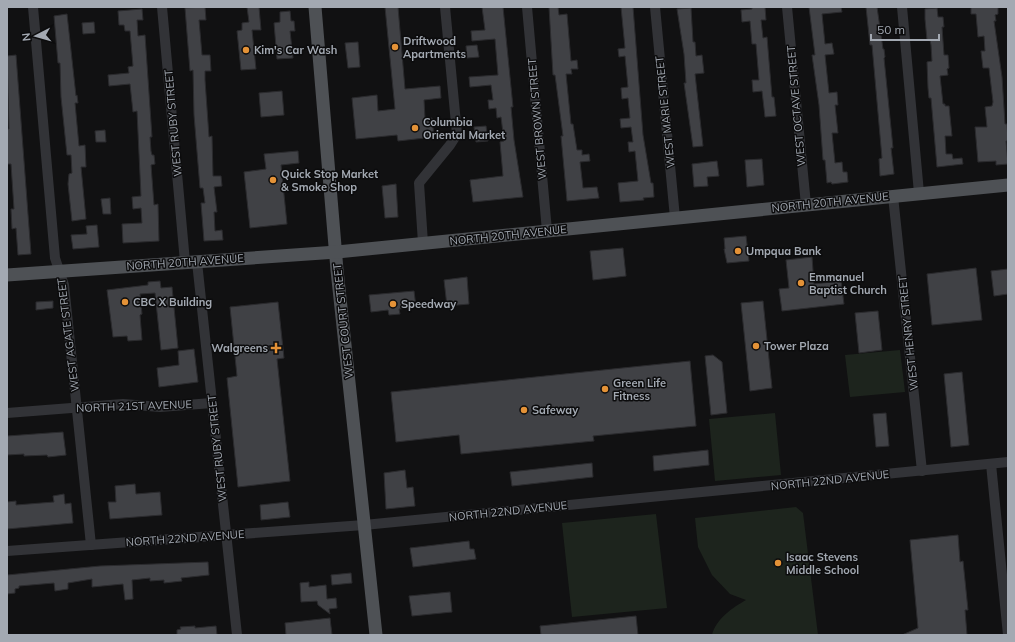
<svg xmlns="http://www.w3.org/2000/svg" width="1015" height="642" viewBox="0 0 1015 642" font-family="Mulish,sans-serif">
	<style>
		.green { fill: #1d241d }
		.building { fill: #404145; stroke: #2b2b2e }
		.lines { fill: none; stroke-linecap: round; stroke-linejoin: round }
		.minor { stroke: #323337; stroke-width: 10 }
		.major { stroke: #4e5155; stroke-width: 13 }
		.poi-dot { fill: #e49237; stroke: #0c0c0d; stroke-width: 1.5 }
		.labels { text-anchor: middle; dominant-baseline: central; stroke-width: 3; stroke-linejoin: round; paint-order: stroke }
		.poi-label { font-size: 11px; font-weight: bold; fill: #a3a9b2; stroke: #0c0c0d; text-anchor: start }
		.street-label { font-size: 11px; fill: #a3a9b2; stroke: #0c0c0d }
	</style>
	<rect width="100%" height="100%" fill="#111112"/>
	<g class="green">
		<path d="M900,350L905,392L850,397L845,355Z"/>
		<path d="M775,413L781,475L715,481L709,419Z"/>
		<path d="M796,507L803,513L818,635H712C716,619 732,608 746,600L730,594L712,575L698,547L695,518Z"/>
		<path d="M656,514L667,608L572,617L562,523Z"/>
	</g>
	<g class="building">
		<path d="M205,7L206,20H199L202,55H210L211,71H205V80L209,137L212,136L213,176H221L222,186L214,187L217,212H214L215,231L222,230L223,240L204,241L201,203H205L203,188H200L194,115L193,70L190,71L185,8Z"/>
		<path d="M247,7H259L261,30H252L256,69L241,70L237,31L242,30V23L249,22Z"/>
		<path d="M385,7H398L405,89L440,86L441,98L424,100L425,119L432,118L434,137L398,141L397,135L356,139L352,98L377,95L378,111L395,109Z"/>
		<path d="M482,7H503L513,107H511L514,140L523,197L473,202L470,180L503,176L500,142L504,141L501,117L497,118L496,108L489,109L488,100H493L491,85L470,87L469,77L498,75L495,39L472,41L471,31L485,30Z"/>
		<path d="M549,7H558L559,15L567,14L571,61L577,60L578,69H571L572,74H566L571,124H573L577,150H582V155L589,154L590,161L580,162L583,188L597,187L599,198L567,201L561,136H563L555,75H553Z"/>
		<path d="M621,7H633L643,135L651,183H653L654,197L643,198L644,200L620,202L618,183L638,181L635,151L629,152L628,142H633L631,127L621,128L620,119L630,118L628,98L622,99L621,88L628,87L625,56L619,57L618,49L625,48Z"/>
		<path d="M752,7H765L766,20H761L763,38L767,37L772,97H774L776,116L765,117L762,91L753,92L752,80H759L756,44H752L750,21L742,22L741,10L752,9Z"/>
		<path d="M809,7H841L842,12L822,14L825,44L832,43L834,54L825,55L829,93L837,92L838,105H835L838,133H832L835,163L842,162L843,172H847L848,182L832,184L831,182L827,183L825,160H823L819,105L812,55H815Z"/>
		<path d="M866,7H877L883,49H884L885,57L884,58L893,148H891L894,174L880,176L879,159L882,158L872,45H870Z"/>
		<path d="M971,7H998V14L995,15L996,21H994L1002,77L1005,124H1007L1008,141H1006L1008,164L996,165V161L978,162L975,127H987L985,107L992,106L993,102L989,68H983L981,51H985L984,36L978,37L976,14H971Z"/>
		<path d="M691,8L693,42H695L696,56L702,55L704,73L695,74L703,146L693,147L684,83H686L684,54L677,9Z"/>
		<path d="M937,8L938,17H943L944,27H942L944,55H948L949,68L947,69L948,75L940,76L943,104H945V106H949L952,136H945L946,154H952L953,159L962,158L963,164L937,167L931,98H929L928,88L927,62L932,61L931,45L930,40H927L925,19V9Z"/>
		<path d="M142,9L143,20H137L138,36L145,35L152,137H150L151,151L152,155H154L155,164L151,165L154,205L158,204L159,241L123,243L122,224L142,223L141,208L133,209L132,197L141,196L137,111L133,112L130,84L109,86L108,75L129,73L128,67L133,66L130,31H125L124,25H119L118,11Z"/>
		<path d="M290,11L291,21H294L295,31H290L293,58L277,59L274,23L280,22V12Z"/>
		<path d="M67,14L76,96L77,95L78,103H75L79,146L85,145L86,167H81L86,219L72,221L68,184L69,174L72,173L71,155H67L61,97L60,63H58L54,16Z"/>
		<path d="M94,22L95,33L83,34L82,23Z"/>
		<path d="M358,42L360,67L348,68L345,43Z"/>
		<path d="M477,45L479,57L467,58L466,46Z"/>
		<path d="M16,55L31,254L18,255L16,228L12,229L11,209H14L11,164H7V129H9L7,56Z"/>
		<path d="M282,91L284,115L261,117L259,93Z"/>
		<path d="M486,126L488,141L476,142L474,127Z"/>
		<path d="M105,130L106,142H96L95,131Z"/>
		<path d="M298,151L299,163L281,165L287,224L250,228L244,172L266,169L264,154Z"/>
		<path d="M762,159L764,185L747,187L745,160Z"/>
		<path d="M717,161L719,176L707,177L708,186L694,187L692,164Z"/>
		<path d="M396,184L398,217L385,218L382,186Z"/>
		<path d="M110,198L111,214H103L101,199Z"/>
		<path d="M97,225L99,247L73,249L71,235L87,234L86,226Z"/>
		<path d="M746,236L749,261L727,263L724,249H725L724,238Z"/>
		<path d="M623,248L626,276L593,280L590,251Z"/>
		<path d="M812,257L814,284L841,281L844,304L782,311L779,289L789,288L786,260Z"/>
		<path d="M976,268L982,320L932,325L927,274Z"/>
		<path d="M1008,269V294L994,296L991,271Z"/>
		<path d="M467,277L469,304L447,306L444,280Z"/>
		<path d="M160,281L161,288L172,287L178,348L161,350L155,293L140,294L142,314L140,315L142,340L128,341L127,336L113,337L107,290L148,285V282Z"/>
		<path d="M414,291L416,307L399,309L400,314L389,315L388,310L371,312L369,295Z"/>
		<path d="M53,301V308L36,310V302Z"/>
		<path d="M763,301L772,388L750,391L741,303Z"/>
		<path d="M278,302L284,358L277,359L290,481L238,487L227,378L237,376L230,307Z"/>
		<path d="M878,311L882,350L859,353L855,313Z"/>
		<path d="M194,349L198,382L159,387L157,368L179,365L178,351Z"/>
		<path d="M713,355L722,362L727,413L711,415L705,356Z"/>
		<path d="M690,361L696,426L593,436L594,441L461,454L459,435L396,442L391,392Z"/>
		<path d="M962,372L969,445L951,447L944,374Z"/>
		<path d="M886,413L889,446L876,447L873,414Z"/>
		<path d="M63,432L66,455L48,457L47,455L24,456V454L7,455V436Z"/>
		<path d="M708,450L709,465L654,471L653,456Z"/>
		<path d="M592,463L593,477L512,486L510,472Z"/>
		<path d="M405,470L407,488L413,487L415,506L386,509L384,473Z"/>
		<path d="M135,484L136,494L160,492L162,515L110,519L108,502H116L115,486Z"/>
		<path d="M64,494L65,504L71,503L73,523L7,529V502L16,501V505L54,502L53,496Z"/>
		<path d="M288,502L290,517L261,520L260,505Z"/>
		<path d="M958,535L960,562L963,561L968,610H965L967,635H902L918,628L910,540Z"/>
		<path d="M469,541L470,549H474L476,559L413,567L410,548Z"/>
		<path d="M208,562L209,575L181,578L182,581L164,583V580L150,581V578L132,580L133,599L125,600L123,584L92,587V579L68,583V589L55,591L54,583L19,586V588L15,589V593L7,594V575L100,566Z"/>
		<path d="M351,573L352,583L332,585L331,575Z"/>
		<path d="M309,582V587L326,585L327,599L336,598L337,608L329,609L330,614L318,605L317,601L301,602L300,583Z"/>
		<path d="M450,592L452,612L412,616L409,596Z"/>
		<path d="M636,616L638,635H541L540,626Z"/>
		<path d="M330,618L332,635H286L285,623Z"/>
		<path d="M195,626V628L216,626L217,635H177V630L181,629L180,627Z"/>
	</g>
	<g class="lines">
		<g class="minor">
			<path d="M33,7L55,258L64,285L91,545"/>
			<path d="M162,7L185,262"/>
			<path d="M527,7L547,231"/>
			<path d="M655,7L675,218"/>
			<path d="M787,7L806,205"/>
			<path d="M902,7L919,193"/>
			<path d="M893,196L922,471"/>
			<path d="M423,243L419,183L450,145L457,134L445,7"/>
			<path d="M197,262L237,635"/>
			<path d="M7,413L123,404L160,407L212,403"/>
			<path d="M991,464L1008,635"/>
			<path d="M7,551L364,525L1008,462"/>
		</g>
		<g class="major">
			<path d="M315,7L337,270L376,635"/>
			<path d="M7,275L337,252L1008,185"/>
		</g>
	</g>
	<g class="poi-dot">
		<circle cx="395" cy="47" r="4"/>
		<circle cx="246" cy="50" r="4"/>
		<circle cx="415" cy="128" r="4"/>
		<circle cx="273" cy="180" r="4"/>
		<circle cx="738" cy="251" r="4"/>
		<circle cx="801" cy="283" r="4"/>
		<circle cx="125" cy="302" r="4"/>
		<circle cx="393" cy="304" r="4"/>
		<circle cx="756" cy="346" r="4"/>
		<path d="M274 342h4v4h4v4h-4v4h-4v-4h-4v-4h4z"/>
		<circle cx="605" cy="389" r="4"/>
		<circle cx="524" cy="410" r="4"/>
		<circle cx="778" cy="563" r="4"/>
	</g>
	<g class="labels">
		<g class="poi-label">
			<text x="403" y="41">Driftwood<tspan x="403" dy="13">Apartments</tspan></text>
			<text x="254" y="50">Kim's Car Wash</text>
			<text x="423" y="122">Columbia<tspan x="423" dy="13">Oriental Market</tspan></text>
			<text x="281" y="174">Quick Stop Market<tspan x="281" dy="13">&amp; Smoke Shop</tspan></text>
			<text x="746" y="251">Umpqua Bank</text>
			<text x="809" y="277">Emmanuel<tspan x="809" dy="13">Baptist Church</tspan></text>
			<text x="133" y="302">CBC X Building</text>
			<text x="401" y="304">Speedway</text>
			<text x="764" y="346">Tower Plaza</text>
			<text x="268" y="348" text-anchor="end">Walgreens</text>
			<text x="613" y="383">Green Life<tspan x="613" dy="13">Fitness</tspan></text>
			<text x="532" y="410">Safeway</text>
			<text x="786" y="557">Isaac Stevens<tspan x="786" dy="13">Middle School</tspan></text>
		</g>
		<g class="street-label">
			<text transform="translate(796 106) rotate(-95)">WEST OCTAVE STREET</text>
			<text transform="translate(665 112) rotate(-96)">WEST MARIE STREET</text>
			<text transform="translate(537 119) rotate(-95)">WEST BROWN STREET</text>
			<text transform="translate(173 123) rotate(-95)">WEST RUBY STREET</text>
			<text transform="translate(830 202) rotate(-6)">NORTH 20TH AVENUE</text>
			<text transform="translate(508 235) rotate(-6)">NORTH 20TH AVENUE</text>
			<text transform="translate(185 262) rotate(-4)">NORTH 20TH AVENUE</text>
			<text transform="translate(343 321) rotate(-96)">WEST COURT STREET</text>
			<text transform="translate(908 333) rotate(-96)">WEST HENRY STREET</text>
			<text transform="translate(68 335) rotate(-97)">WEST AGATE STREET</text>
			<text transform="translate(134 406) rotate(-2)">NORTH 21ST AVENUE</text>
			<text transform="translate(217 448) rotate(-96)">WEST RUBY STREET</text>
			<text transform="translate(830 480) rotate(-6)">NORTH 22ND AVENUE</text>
			<text transform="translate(508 511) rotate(-6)">NORTH 22ND AVENUE</text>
			<text transform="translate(185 538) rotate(-4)">NORTH 22ND AVENUE</text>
		</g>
	</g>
	<rect width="1015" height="642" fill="none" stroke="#a3a9b2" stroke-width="16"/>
	<g transform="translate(36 36) rotate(264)" stroke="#0c0c0d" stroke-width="3" paint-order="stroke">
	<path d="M0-3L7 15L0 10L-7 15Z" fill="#a3a9b2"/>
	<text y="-6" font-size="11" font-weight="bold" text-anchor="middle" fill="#a3a9b2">N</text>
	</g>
	<path d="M871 34v6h68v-6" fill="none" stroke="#a3a9b2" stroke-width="2"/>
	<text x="877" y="34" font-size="12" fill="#a3a9b2" stroke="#0c0c0d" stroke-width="3" paint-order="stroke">50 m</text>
</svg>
